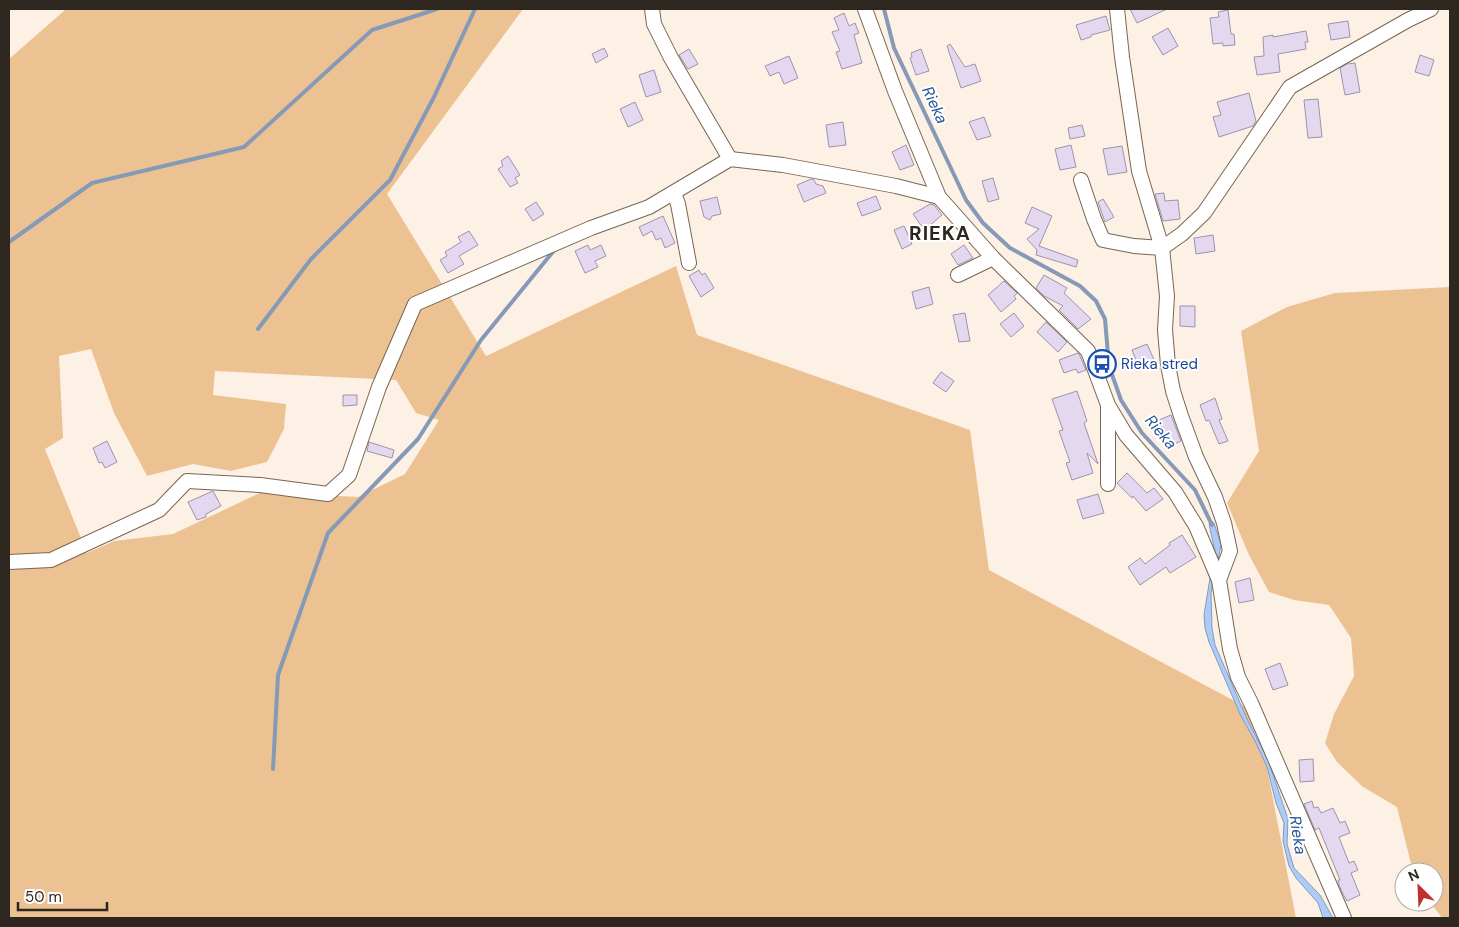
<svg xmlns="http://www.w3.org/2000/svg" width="1459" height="927" viewBox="0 0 1459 927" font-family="'DM Sans',sans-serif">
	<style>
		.green { fill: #edc292; fill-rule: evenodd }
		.water { fill: #abccf9; stroke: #869ab8 }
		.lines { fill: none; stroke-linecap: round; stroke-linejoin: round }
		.stream { stroke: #869ab8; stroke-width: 4 }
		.building { fill: #e3d8f0; stroke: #9e93aa }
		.street-casing { stroke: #776654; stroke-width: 16 }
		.street { stroke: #fff; stroke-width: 14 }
		.labels { text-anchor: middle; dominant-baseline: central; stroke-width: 4; stroke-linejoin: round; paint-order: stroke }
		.transit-label { font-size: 15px; fill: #164399; stroke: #fff; text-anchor: start }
		.water-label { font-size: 16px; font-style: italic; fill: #225597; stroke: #fff }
		.district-label { font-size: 20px; font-weight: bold; letter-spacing: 1px; fill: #2e2720; stroke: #fff }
	</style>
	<rect width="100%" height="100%" fill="#fdf1e5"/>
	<g class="green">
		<path d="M91,9H523L387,194L486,356L676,266L697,335L970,430L989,570L1244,706L1265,758L1296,918H9V59L65,10ZM91,349L114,413L147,476L193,464L231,471L267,462L284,429L286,404L213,395L215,371L396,380L416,413L439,420L405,474L358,497L262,492L173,534L114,541L87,553L45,449L63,438L59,356Z"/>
		<path d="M1450,287V918H1442L1430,902H1434V872H1413L1397,807L1363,787L1337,762L1325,743L1334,714L1354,676L1351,638L1329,605L1294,600L1269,592L1249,555L1227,503L1259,451L1241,331L1287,307L1335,293Z"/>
	</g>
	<path class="water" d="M1211,520L1214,523L1221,545L1218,561L1214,570L1211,594L1212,628L1215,645L1247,719L1268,760L1288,819L1287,844L1294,868L1320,895L1333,918H1323L1318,903L1296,878L1289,866L1283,841L1284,823L1276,803L1267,767L1256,743L1240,714L1209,642L1205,628L1204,615L1210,578L1207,570L1215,551L1209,524Z"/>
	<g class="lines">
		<g class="stream">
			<path d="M884,9L894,48L966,200L983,223L1010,248L1080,286L1096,301L1105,319L1109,366L1121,400L1142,433L1195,490L1212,525"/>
			<path d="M9,242L92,183L244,147L372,30L437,9"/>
			<path d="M258,329L311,259L390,180L433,99L475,9"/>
			<path d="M273,769L278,675L328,533L418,439L481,340L556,248"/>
		</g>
	</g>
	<g class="building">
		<path d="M1130,9H1167L1137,23Z"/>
		<path d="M1228,10L1231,34H1234L1235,45L1223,46V43L1213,44L1210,18L1219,17L1218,12Z"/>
		<path d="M844,13L849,26L855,23L859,33L854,35L862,63L842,69L836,52L840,51L832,32L839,30L834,18Z"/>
		<path d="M1106,16L1110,30L1091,35V37L1081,40L1076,25Z"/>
		<path d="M1348,21L1350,37L1331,40L1328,24Z"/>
		<path d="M1168,28L1178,46L1163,55L1152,37Z"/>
		<path d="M1306,31L1308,42H1305L1306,49L1278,54L1280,72L1257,75L1254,57L1264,56L1263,37L1273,35V37Z"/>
		<path d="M950,44L965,67L975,64L981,81L961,88L947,46Z"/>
		<path d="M604,48L608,56L596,63L592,54Z"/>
		<path d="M689,49L698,64L688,69L679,55Z"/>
		<path d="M921,49L929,71L916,75L910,58L912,57L911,53Z"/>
		<path d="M1420,55L1434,60L1429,76L1415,72Z"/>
		<path d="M789,56L798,78L784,84L779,72L770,76L765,66Z"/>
		<path d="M1355,63L1360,92L1345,95L1340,68L1347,64Z"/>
		<path d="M654,70L661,92L646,97L639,75Z"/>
		<path d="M1249,93L1256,121L1253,126L1219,137L1213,117L1221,115L1217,102Z"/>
		<path d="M1318,99L1322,137L1308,138L1304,100Z"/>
		<path d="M635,102L643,120L628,127L620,109Z"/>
		<path d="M984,117L991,136L977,140L969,122Z"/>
		<path d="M843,122L846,145L829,147L826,125Z"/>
		<path d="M1082,125L1085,136L1070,139L1068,128Z"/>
		<path d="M906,145L914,165L900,170L892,152Z"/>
		<path d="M1071,145L1076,167L1060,170L1055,149Z"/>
		<path d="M1122,146L1127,172L1108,175L1103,149Z"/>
		<path d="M508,156L520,175L515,178L518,183L510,187L498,169L503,166L501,161Z"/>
		<path d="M993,178L999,199L988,202L982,181Z"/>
		<path d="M811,179L814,180L816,184L823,186L826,193L804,202L797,185Z"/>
		<path d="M1164,193L1165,201L1178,200L1180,219L1163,221L1155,194Z"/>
		<path d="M876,196L881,209L862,216L857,203Z"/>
		<path d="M717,197L721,214L712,216L710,220L704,217L700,201Z"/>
		<path d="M1103,199L1114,217L1105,222L1098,202Z"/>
		<path d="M536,202L544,214L533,221L525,209Z"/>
		<path d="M930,204L934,205L942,215L929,226L928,225L923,228L913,214Z"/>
		<path d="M1032,207L1052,216L1039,246L1078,260L1076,267L1036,255L1037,250L1027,239L1039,229L1025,223Z"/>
		<path d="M663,216L675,243L665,248L661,238L656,240L652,231L643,236L639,227Z"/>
		<path d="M904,226L912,244L902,249L894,230Z"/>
		<path d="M469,231L478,245L459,256L464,264L448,273L440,260L447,256L445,252L461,242L458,237Z"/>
		<path d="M1213,235L1215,251L1196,254L1194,238Z"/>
		<path d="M588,245L590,250L601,245L606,256L595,261L598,267L585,273L575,251Z"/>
		<path d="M964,245L973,258L958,265L951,254Z"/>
		<path d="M699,270L702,275L705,273L714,288L701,297L689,276Z"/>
		<path d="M1044,275L1067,288L1064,293L1091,319L1078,329L1059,310L1063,306L1044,296L1036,288Z"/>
		<path d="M1004,281L1017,293L1014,296L1016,299L1001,312L988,295Z"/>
		<path d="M929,287L933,304L916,309L912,292Z"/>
		<path d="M1180,306H1195V327L1180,326Z"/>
		<path d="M965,313L970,341L959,342L953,315Z"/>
		<path d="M1014,313L1024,326L1011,337L1000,324Z"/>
		<path d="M1046,322L1067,342L1058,352L1037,332Z"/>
		<path d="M1147,344L1156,364L1140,370L1132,350Z"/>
		<path d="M1078,353L1080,356L1086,370L1078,373L1076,369L1064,373L1059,360Z"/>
		<path d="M941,372L954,381L946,392L933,383Z"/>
		<path d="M1077,391L1087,421L1084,423L1098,464L1087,453L1093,473L1072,480L1066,463L1070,462L1059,431L1063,430L1052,399Z"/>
		<path d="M343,395H357V405L343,406Z"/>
		<path d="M1215,398L1222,419L1219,420L1228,441L1219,444L1209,420L1206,421L1200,405Z"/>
		<path d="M1171,415L1181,441L1170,446L1159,420Z"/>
		<path d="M107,441L117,462L105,468L102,462L99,463L93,448Z"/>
		<path d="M369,442L394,450L392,458L367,451Z"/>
		<path d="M1127,473L1147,493L1154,488L1163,499L1146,511L1133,496L1132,498L1117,483Z"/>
		<path d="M213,491L221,506L206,514V517L197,520L188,502Z"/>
		<path d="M1098,494L1104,513L1083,519L1077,500Z"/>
		<path d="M1182,535L1196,557L1170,573L1166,567L1140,585L1128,567L1140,558L1145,564L1170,545L1169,543Z"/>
		<path d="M1250,578L1254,600L1239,603L1235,582Z"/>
		<path d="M1280,663L1288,685L1273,690L1265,669Z"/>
		<path d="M1313,759L1314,781L1300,782L1299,760Z"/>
		<path d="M1312,801L1314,808L1318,807L1321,813L1333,808L1340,823L1345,821L1350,833L1339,837L1349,863L1354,861L1358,870L1351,873L1360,895L1347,901L1343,894L1339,885L1338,880H1340L1319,828L1315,830L1304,804Z"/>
	</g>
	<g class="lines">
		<defs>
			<g id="street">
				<path d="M652,9L654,24L671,58L730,159"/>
				<path d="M865,9L895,91L939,197L993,258L1088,351L1108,405L1126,435L1175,492L1196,526L1219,580L1230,649L1238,677L1251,703L1344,918"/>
				<path d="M1117,9L1122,57L1139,171L1162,248L1167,296L1165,330L1168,365L1173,391L1181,416L1196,457L1215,497L1224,523L1230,551L1219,580"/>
				<path d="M1081,180L1094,219L1103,240L1134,246L1162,248L1182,234L1204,213L1290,87L1408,20L1431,9"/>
				<path d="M674,193L678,204L689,263"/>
				<path d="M958,275L993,258"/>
				<path d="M1108,406V484"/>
				<path d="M9,562L51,560L159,510L187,481L260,485L328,494L349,475L379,387L415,304L591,228L649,207L730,159L783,165L896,186L939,197"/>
			</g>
		</defs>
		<use href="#street" class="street-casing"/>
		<use href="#street" class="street"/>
	</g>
	<defs>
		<symbol id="bus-ring" viewBox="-11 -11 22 22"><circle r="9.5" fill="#fff" stroke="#1a4fb4" stroke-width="1.5"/><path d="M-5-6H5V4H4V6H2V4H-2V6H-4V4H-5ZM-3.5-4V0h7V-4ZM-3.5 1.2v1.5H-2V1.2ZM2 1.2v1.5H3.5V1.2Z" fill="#1a4fb4"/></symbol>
	</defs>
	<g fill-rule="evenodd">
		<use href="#bus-ring" x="1086" y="348" width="32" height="32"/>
	</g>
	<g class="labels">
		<g class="transit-label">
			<text x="1121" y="364">Rieka stred</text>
		</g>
		<g class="water-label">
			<text transform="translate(935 105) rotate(65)">Rieka</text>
			<text transform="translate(1161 432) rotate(50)">Rieka</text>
			<text transform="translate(1298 835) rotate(81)">Rieka</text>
		</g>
		<g class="district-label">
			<text x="940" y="233">RIEKA</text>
		</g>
	</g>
	<rect width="1459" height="927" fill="none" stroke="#2e2720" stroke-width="20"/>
	<g transform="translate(1419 887) rotate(336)"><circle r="24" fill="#ffffff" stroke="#aba9a6"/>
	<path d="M0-4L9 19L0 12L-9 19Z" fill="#be302e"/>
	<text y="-8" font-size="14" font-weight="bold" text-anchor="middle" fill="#2e2720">N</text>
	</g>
	<path d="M18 902v8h89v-8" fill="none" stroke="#2e2720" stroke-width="2.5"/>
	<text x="25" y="902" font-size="15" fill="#2e2720" stroke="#ffffff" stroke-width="4" paint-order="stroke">50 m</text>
</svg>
